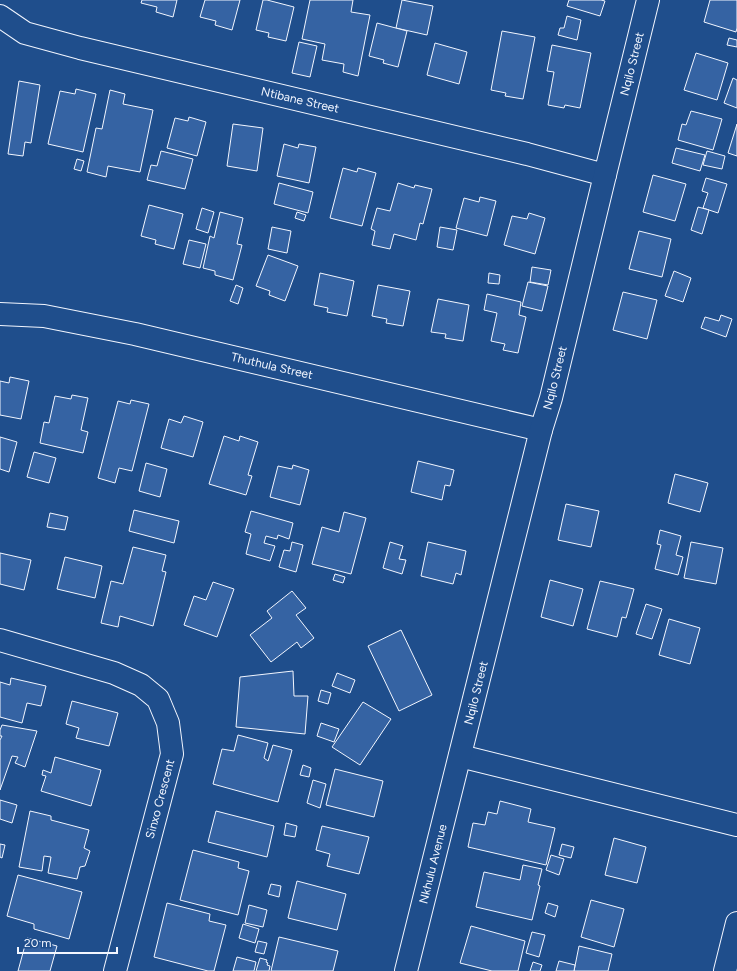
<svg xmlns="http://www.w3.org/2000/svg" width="737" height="971" viewBox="0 0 737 971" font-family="Figtree,sans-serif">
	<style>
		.building { fill: #3563a3; stroke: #f2f6ff }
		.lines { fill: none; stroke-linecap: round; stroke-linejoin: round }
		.minor-casing { stroke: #f2f6ff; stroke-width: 24 }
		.minor { stroke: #1f4e8c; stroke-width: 22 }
		.labels { text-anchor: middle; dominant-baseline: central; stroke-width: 3; stroke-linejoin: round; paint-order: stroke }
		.street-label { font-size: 12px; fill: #f2f6ff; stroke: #1f4e8c }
	</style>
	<rect width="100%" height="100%" fill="#1f4e8c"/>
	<g class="building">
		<path d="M142,0H177L173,17L156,12L157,7L141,3Z"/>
		<path d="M205,0H240L232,30L215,25L216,21L200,17Z"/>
		<path d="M263,0H267L294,7L286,41L268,37L269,33L256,30Z"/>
		<path d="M310,0H353L351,12L370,15L358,76L343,72L344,64L322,60L325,44L302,39Z"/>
		<path d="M402,0L433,6L427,35L396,28Z"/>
		<path d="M569,0H601L605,1L600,16L567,6Z"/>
		<path d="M710,0H737V28L736,32L704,22Z"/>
		<path d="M567,16L581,20L577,40L558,35L560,28H564Z"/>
		<path d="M377,23L407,31L398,67L383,63L384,60L369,56Z"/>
		<path d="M502,31L535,37L523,99L505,96L506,93L491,90Z"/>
		<path d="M729,38L737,40V47L727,45Z"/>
		<path d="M299,42L317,46L310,77L292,73Z"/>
		<path d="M435,43L467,52L459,84L427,75Z"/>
		<path d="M552,45L591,53L580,108L565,105L564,108L548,105L554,72L547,71Z"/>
		<path d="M696,53L728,63L717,100L684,90Z"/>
		<path d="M733,78L737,80V108L724,103Z"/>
		<path d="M19,81L40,85L31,143L25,142L23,156L8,154Z"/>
		<path d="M76,89L96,94L83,152L48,144L60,91L75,94Z"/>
		<path d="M110,90L125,94L123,104L153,110L140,172L108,166L106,177L87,172L96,128L102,129Z"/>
		<path d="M691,111L722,119L713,150L678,140L682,124L686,125Z"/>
		<path d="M189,117L206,122L197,156L167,148L175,118L188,121Z"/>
		<path d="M233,124L263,128L257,171L227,166Z"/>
		<path d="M737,124V156L728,153Z"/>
		<path d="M284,144L298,148L299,144L316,147L309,183L277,176Z"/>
		<path d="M676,148L705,155L700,171L672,163Z"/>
		<path d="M161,151L193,159L185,189L147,180L151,165L157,166Z"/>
		<path d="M707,151L725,156L722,169L703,165Z"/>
		<path d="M77,159L84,161L81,171L74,169Z"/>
		<path d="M343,168L357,172L358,168L376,173L362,226L330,218Z"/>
		<path d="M653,175L686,184L675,221L643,212Z"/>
		<path d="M706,178L727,184L718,213L703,208L708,193L702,191Z"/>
		<path d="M279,183L313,192L308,213L274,204Z"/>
		<path d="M398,183L414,188L415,185L432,189L423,224L420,223L416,240L394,234L390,249L372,245L375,231L371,229L377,208L390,211Z"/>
		<path d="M480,197L496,201L487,236L456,228L464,198L479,202Z"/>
		<path d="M149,205L183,214L174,249L155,244L156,240L141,236Z"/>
		<path d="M698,207L709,210L702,234L691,230Z"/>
		<path d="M202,208L214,212L208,233L196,229Z"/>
		<path d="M220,212L243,218L237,244L242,245L233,280L215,275V271L203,268L210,236L214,238Z"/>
		<path d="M297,212L306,215L304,221L295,218Z"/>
		<path d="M529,213L545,218L535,254L504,245L512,216L527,219Z"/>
		<path d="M272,227L291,231L287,253L268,249Z"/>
		<path d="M440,227L457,230L453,250L437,247Z"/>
		<path d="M639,231L671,239L662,277L629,269Z"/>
		<path d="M189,240L206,244L200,268L183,264Z"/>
		<path d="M268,255L298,266L285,301L269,295L270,291L256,286Z"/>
		<path d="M532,267L551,270L548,285L530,282Z"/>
		<path d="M674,271L691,278L683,302L665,296Z"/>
		<path d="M320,273L354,281L347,316L327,312L328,308L314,305Z"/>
		<path d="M489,273L500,275L499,284L488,283Z"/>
		<path d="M528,282L548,286L542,311L522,306Z"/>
		<path d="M236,285L243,288L238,304L230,301Z"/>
		<path d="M378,285L410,291L403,326L386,323L387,319L372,316Z"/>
		<path d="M623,292L657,300L647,339L613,330Z"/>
		<path d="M487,294L521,302L519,315L526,317L518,353L503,350L505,344L491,341L497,313L484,310Z"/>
		<path d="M438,299L469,305L463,341L445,338L446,334L431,332Z"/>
		<path d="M721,315L732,319L726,337L701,328L705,317L719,321Z"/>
		<path d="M10,377L29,381L21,419L0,415V381L9,383Z"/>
		<path d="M72,395L88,398L81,430L88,432L83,453L40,443L44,422L49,423L55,396L71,399Z"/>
		<path d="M131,400L149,404L132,471L119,468L115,483L98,478L118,401L130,404Z"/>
		<path d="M184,416L203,422L193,457L161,448L169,419L181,423Z"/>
		<path d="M224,436L239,441L240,436L258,442L248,475L252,476L246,495L209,484Z"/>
		<path d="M0,437L17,442L9,472L0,469Z"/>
		<path d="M34,452L56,458L49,483L27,477Z"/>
		<path d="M418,461L454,470L450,486L445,485L442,500L411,492Z"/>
		<path d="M146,463L167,469L160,497L139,491Z"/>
		<path d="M293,465L309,470L300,505L270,497L278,466L292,469Z"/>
		<path d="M675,474L708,483L700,512L668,503Z"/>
		<path d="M566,504L599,511L591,547L558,540Z"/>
		<path d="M134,510L179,521L174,543L129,531Z"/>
		<path d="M251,511L293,523L289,539L278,535L277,539L266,536L264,543L275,546L270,561L246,554L251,534L245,532Z"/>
		<path d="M344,512L366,518L351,574L312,564L322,527L339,532Z"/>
		<path d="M50,513L68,517L65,530L47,527Z"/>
		<path d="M660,530L681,536L676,555L683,557L678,575L655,569L661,545L657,544Z"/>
		<path d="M292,542L303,545L296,572L279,567L284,550L290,551Z"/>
		<path d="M390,542L403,546L399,559L406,560L402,574L383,568Z"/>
		<path d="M428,542L466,551L461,575L456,573L453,584L421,576Z"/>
		<path d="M691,542L723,548L716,584L684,578Z"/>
		<path d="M133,547L166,555L162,571L166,572L153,626L120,616L118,627L101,623L111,581L123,584Z"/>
		<path d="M0,553L31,560L24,590L0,584Z"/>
		<path d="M65,557L102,566L95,598L57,589Z"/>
		<path d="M335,574L345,577L343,583L333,580Z"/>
		<path d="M550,580L583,589L573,626L541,617Z"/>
		<path d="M600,581L634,589L626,618L622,617L617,637L587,629Z"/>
		<path d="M213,582L234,589L217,637L184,625L194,596L206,600Z"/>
		<path d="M292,591L306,608L296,615L314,638L301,648L297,642L271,662L250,635L272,618L267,611Z"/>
		<path d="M646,604L662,609L652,639L636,634Z"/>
		<path d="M669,619L700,628L690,664L659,655Z"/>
		<path d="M401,630L432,695L399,711L368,646Z"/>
		<path d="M293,671L294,696H308L305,734L236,727L240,677Z"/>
		<path d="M337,673L355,680L350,693L332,686Z"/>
		<path d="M11,678L46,686L41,706L27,703L22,723L0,717V682L10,685Z"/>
		<path d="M321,690L331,693L328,704L318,701Z"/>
		<path d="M72,701L118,713L109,746L76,738L79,728L66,724Z"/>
		<path d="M363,702L391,719L360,765L332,747Z"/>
		<path d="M321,723L339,729L334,742L317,736Z"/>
		<path d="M2,725L37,731L25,767L15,763L18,757L12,756L0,790V740L2,736H0V730Z"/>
		<path d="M238,735L268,743L264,758L268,761L273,745L292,750L278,802L213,784L222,749L234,751Z"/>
		<path d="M55,757L101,770L91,806L41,791L46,776L42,775L43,770L51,773Z"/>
		<path d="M303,765L311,768L309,777L300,775Z"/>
		<path d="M335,769L383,781L374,817L326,805Z"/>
		<path d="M313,780L326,784L320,808L307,803Z"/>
		<path d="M0,800L17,805L12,823L0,819Z"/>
		<path d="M500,801L531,809L528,822L555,828L546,865L468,847L473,823L485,825L488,812L497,814Z"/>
		<path d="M30,811L51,816V820L89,830L84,848L90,851L85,866L80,867L77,879L48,873L51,857L44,856L42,871L19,867Z"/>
		<path d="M216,811L274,826L267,857L208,842Z"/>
		<path d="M286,823L297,826L295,837L284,835Z"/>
		<path d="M322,826L369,837L359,874L327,866L330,854L316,850Z"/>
		<path d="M614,838L646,847L637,883L605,875Z"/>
		<path d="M0,844L5,845L2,858L0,857Z"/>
		<path d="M562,844L574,847L571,858L559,855Z"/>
		<path d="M193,850L239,862L238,868L249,871L238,915L180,900Z"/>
		<path d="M551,855L564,859L559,875L546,870Z"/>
		<path d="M523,865L542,869L538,885L540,886L532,920L476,907L484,872L520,880Z"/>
		<path d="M18,875L82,892L69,939L34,929V924L7,916Z"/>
		<path d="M297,881L346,894L337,930L288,918Z"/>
		<path d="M271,884L281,886L279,897L268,894Z"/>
		<path d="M591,900L624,909L614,947L581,937Z"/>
		<path d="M167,903L210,914L209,921L226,925L214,971H208L154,957Z"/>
		<path d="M548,903L558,906L555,917L545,913Z"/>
		<path d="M249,905L267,910L263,927L245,923Z"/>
		<path d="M243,924L259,929L255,943L239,938Z"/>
		<path d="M471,926L525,941L518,971H492L460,963Z"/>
		<path d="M532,932L545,935L539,957L526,953Z"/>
		<path d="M279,937L338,951L333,971H271Z"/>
		<path d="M27,938L57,946L50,971H18Z"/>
		<path d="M258,941L267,943L264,954L255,952Z"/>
		<path d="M579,946L612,954L608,971H574Z"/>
		<path d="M237,957L256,962L254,971H233Z"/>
		<path d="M260,958L267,960L266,962L268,963L267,965L270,966L269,971H256Z"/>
		<path d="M559,961L575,965L574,971H556Z"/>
		<path d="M533,962L542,965L540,971H530Z"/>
	</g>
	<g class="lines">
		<defs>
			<g id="minor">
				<path d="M0,16L25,33L80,48L527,154L605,175"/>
				<path d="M0,314L44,316L135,334L541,430"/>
				<path d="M0,640L114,673L141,685L158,699L168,723L172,754L115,971"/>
				<path d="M460,756L737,825"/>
				<path d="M406,971L541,430L551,398L605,175L648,0"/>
				<path d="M725,971L737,923"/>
			</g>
		</defs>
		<use href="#minor" class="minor-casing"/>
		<use href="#minor" class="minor"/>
	</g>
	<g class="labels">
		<g class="street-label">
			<text transform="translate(632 64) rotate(-76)">Nqilo Street</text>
			<text transform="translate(300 100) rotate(13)">Ntibane Street</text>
			<text transform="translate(272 366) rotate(13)">Thuthula Street</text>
			<text transform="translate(555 378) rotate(-76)">Nqilo Street</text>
			<text transform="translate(476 693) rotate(-76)">Nqilo Street</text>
			<text transform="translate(160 799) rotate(-75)">Sinxo Crescent</text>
			<text transform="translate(433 864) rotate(-76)">Nkhulu Avenue</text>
		</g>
	</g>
	<path d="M18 947v6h99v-6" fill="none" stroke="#f2f6ff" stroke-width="2"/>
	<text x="24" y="947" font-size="12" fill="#f2f6ff" stroke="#1f4e8c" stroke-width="3" paint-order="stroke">20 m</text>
</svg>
